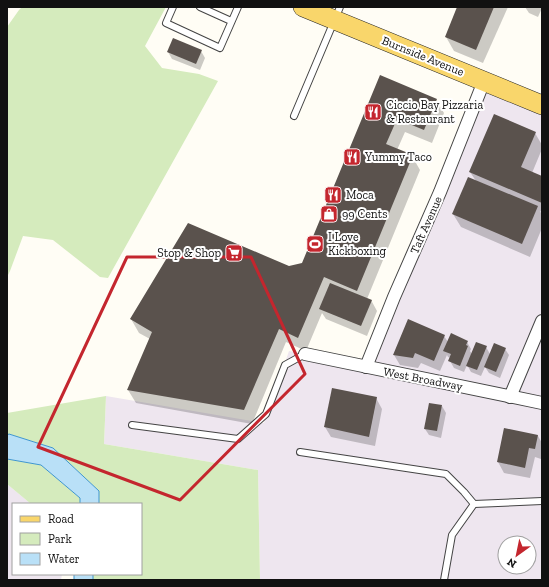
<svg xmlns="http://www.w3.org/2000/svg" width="549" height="587" viewBox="0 0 549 587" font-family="'Zilla Slab',serif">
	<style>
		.industrial { fill: #eee6ef; fill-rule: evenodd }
		.green { fill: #d5ebbd }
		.water { fill: #b9e0f7; stroke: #3f96cf }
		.shadow { fill: #0003 }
		.building { fill: #5a524d }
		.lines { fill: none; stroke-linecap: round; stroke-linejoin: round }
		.service-casing { stroke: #444; stroke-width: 8 }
		.minor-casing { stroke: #444; stroke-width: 14 }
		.primary-casing { stroke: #222; stroke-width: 20 }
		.service { stroke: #fff; stroke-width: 6 }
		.minor { stroke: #fff; stroke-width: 12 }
		.primary { stroke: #f9d66b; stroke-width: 19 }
		.marked { fill: none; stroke: #c4262e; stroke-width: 3; stroke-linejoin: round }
		.labels { text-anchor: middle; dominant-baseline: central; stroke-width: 4; stroke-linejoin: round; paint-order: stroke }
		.street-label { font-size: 12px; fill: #111; stroke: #fff }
		.poi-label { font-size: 12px; fill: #111; stroke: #fff; text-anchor: start }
	</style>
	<rect width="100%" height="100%" fill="#fffdf5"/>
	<g class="industrial">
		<path d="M484,81L542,105V580H260L258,470L104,444L106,396L264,423L289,351L305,354L364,363ZM505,543H529V567H505Z"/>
		<path d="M7,484L31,504H13V574H62L61,580H7Z"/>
	</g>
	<g class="green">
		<path d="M22,7H166L145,46L162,68L199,74L218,81L108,278L100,277L53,240L23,236L10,271L7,277V27L19,10Z"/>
		<path d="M106,396L104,444L258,470L260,580H93V574H141V504H99V491L53,448L9,434L7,435V413Z"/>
		<path d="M7,459L41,465L80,498V504H31L7,484Z"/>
	</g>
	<g class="water">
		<path d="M9,434L53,448L99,491V504H80V498L41,465L7,459V435Z"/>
		<rect x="74" y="574" width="19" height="6"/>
	</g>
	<g class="shadow">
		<path d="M458,7H508L483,63L454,51L446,37Z"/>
		<path d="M525,7H542V8L538,17L529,13Z"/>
		<path d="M201,51L205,58L200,70L172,59L168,52Z"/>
		<path d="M381,76L436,100L444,113L432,143L405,132L397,150L412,156L420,170L367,299L371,300L377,311L367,336L326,319L322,313L306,351L286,342L252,424L136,403L128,390L150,339L139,333L131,319L288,267L303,264Z"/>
		<path d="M535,133L542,145V149L532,173L542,177V212L540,211L542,215V228L530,257L461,227L453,214L476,181L470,172Z"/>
		<path d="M444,336L448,342H467L471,349L470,351L472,354L486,347L490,354L505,349L509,355L500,378L489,373L485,367L481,376L471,372L467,365L464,372L454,368L450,361L451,358L448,357L447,355L440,371L421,363L418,368L400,365L394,355Z"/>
		<path d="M376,398L382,409L375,446L331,437L325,427Z"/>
		<path d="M442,406L446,413L441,438L429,435L425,429Z"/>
		<path d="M504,429L538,436L542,443V454L541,459L535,457L530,478L504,473L498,462Z"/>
	</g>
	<g class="building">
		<path d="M457,7H494L476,50L445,37Z"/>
		<path d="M173,38L202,50L196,64L167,52Z"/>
		<path d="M380,75L437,99L424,130L397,119L386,144L413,155L357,291L324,277L298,338L279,329L244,410L127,390L152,332L130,319L188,223L289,266L302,263Z"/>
		<path d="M494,114L536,132L521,167L542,176V203L469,172Z"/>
		<path d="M468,177L538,206L522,244L452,214Z"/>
		<path d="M330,283L372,300L361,326L319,309Z"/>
		<path d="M408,319L445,335L434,361L415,353L413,358L393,355Z"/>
		<path d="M451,333L468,341L466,345L468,346L460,366L448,361L451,354L443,351Z"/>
		<path d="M476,342L487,346L477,370L466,366Z"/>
		<path d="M494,343L506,348L496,372L484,367Z"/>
		<path d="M332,388L377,397L369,437L324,427Z"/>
		<path d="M429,403L442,405L437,431L424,429Z"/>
		<path d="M504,428L538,435L535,449L529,448L525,468L497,462Z"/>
	</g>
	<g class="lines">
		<defs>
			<g id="service">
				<path d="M173,7L166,23L220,48L238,7"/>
				<path d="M200,7L231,21"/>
				<path d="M294,116L340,7"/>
				<path d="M132,425L238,439L266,414L285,365L305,354"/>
				<path d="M300,452L446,474L464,492L474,504L542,501"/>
				<path d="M444,580L452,535L474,504"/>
			</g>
			<g id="minor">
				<path d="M305,354L542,403"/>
				<path d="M366,367L394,297L440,192L484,81"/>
				<path d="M510,397L542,321"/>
			</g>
			<path id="primary" d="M303,7L542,105"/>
		</defs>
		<use href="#service" class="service-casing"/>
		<use href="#minor" class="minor-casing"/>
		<use href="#primary" class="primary-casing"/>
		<use href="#service" class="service"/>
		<use href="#minor" class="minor"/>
		<use href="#primary" class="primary"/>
	</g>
	<path class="marked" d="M127,257H251L305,374L180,500L38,447Z"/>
	<defs>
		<symbol id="restaurant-square" viewBox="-11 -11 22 22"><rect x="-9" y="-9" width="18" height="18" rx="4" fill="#c4262e" stroke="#fff"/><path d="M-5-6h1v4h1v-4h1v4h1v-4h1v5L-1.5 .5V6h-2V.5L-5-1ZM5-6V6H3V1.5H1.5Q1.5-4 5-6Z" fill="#fff"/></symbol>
		<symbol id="shop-square" viewBox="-11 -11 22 22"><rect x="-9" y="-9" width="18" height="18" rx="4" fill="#c4262e" stroke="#fff"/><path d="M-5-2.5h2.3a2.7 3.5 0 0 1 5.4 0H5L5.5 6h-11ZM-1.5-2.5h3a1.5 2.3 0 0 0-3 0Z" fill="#fff"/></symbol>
		<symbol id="stadium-square" viewBox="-11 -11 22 22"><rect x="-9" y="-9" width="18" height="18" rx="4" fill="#c4262e" stroke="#fff"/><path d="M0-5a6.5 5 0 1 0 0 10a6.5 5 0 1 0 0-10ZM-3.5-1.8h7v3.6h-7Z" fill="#fff"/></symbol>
		<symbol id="supermarket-square" viewBox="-11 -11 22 22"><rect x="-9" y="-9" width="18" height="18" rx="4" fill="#c4262e" stroke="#fff"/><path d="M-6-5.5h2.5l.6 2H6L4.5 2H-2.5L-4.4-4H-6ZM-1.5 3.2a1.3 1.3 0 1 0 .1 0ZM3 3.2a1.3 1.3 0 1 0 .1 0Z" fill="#fff"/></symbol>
	</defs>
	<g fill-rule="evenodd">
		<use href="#restaurant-square" x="363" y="102" width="20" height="20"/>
		<use href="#restaurant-square" x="342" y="147" width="20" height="20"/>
		<use href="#restaurant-square" x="323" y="185" width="20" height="20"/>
		<use href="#shop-square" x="319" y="204" width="20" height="20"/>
		<use href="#stadium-square" x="305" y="234" width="20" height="20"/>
		<use href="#supermarket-square" x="224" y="243" width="20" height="20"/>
	</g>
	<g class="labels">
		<g class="street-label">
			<text transform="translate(423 56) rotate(22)">Burnside Avenue</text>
			<text transform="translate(426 225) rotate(-66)">Taft Avenue</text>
			<text transform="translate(423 379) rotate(11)">West Broadway</text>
		</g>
		<g class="poi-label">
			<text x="386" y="105">Ciccio Bay Pizzaria<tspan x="386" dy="14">&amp; Restaurant</tspan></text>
			<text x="365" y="157">Yummy Taco</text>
			<text x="346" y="195">Moca</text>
			<text x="342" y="214">99 Cents</text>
			<text x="328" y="237">I Love<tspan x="328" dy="14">Kickboxing</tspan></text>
			<text x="221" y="253" text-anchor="end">Stop &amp; Shop</text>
		</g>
	</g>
	<rect width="549" height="587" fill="none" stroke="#111111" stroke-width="16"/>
	<rect x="12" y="503" width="130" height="72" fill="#ffffff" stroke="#a0a0a0"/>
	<rect x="20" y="516" width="20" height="6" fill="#f9d66b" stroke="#a0a0a0"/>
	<text x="48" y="523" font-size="12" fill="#111111">Road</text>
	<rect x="20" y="533" width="20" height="12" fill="#d5ebbd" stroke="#a0a0a0"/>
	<text x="48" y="543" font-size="12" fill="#111111">Park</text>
	<rect x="20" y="553" width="20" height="12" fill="#b9e0f7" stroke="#a0a0a0"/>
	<text x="48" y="563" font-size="12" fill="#111111">Water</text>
	<g transform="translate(517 555) rotate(213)"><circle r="19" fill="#ffffff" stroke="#a0a0a0"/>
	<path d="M0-3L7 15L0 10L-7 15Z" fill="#c4262e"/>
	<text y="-6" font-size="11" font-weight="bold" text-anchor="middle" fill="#111111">N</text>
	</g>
</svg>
